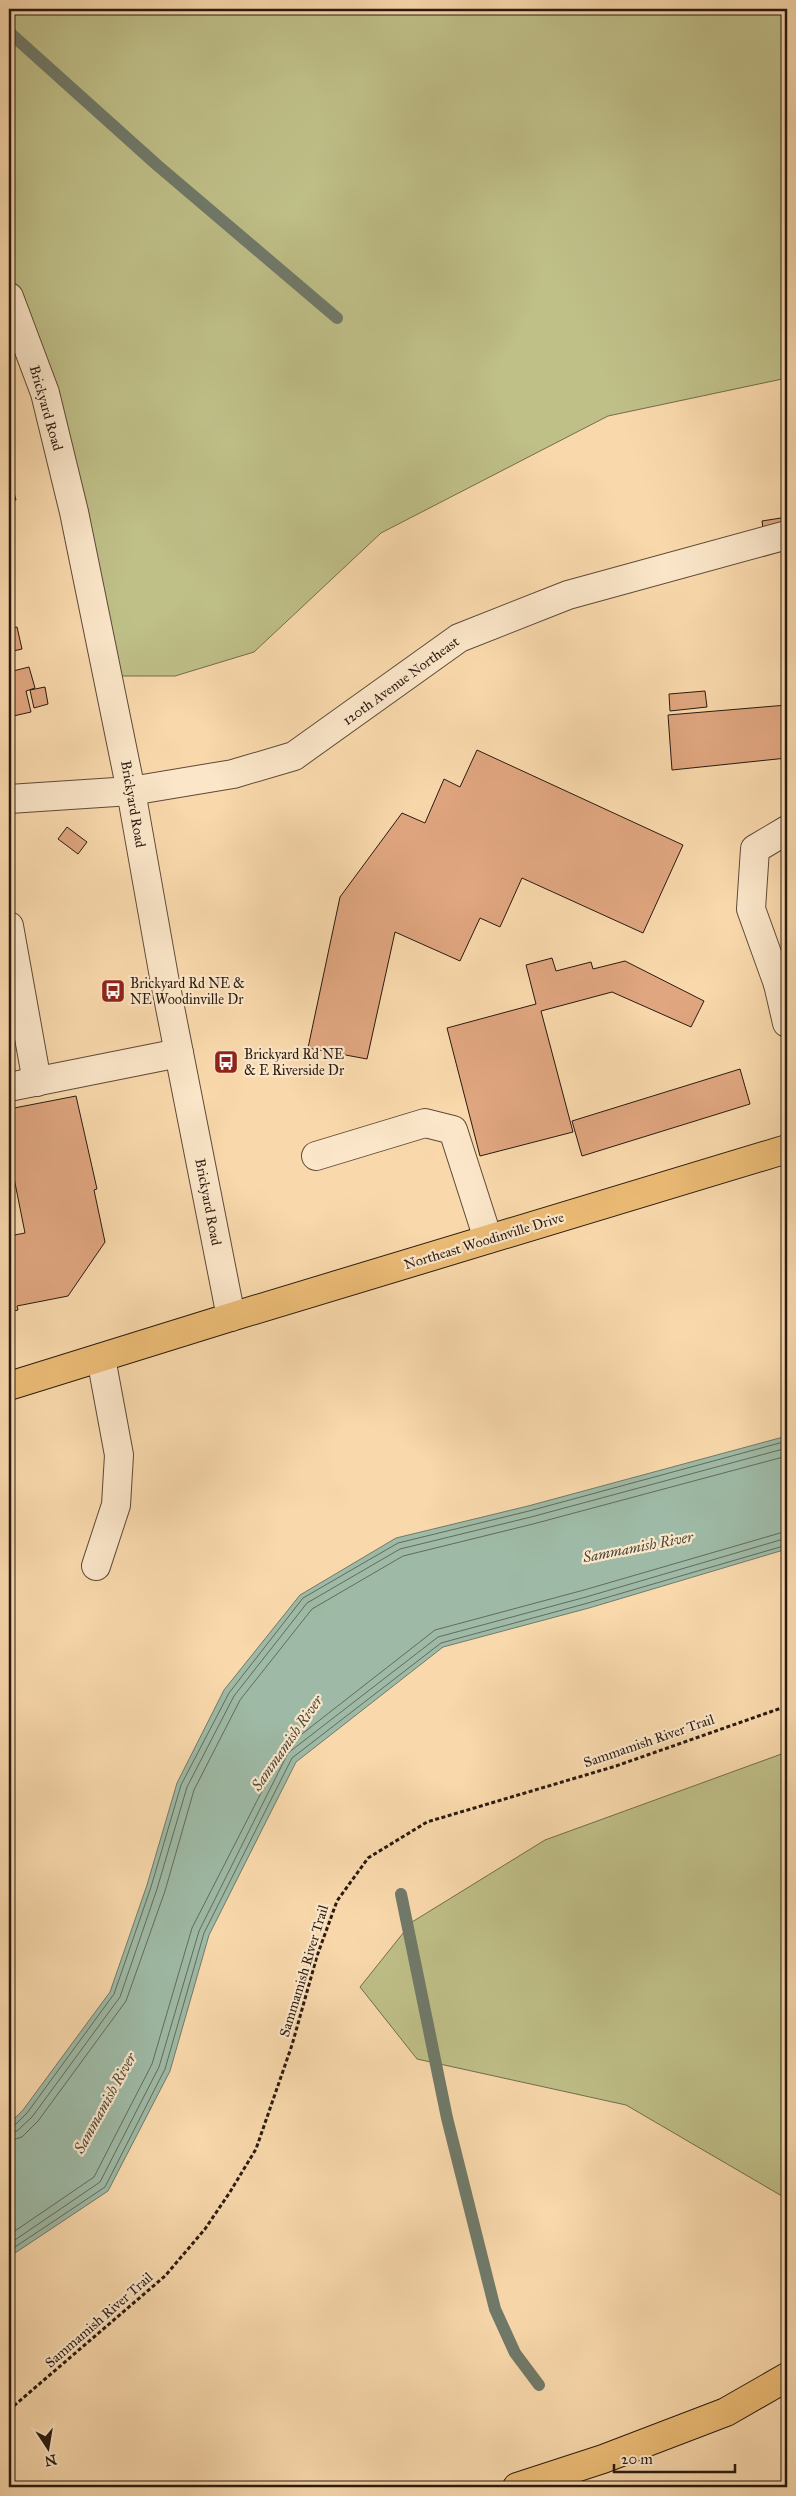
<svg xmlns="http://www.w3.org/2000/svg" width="796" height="2496" viewBox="0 0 796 2496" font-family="'IM FELL Great Primer',serif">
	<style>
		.green { fill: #bfbf88; stroke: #746c4c }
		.water { fill: #9ebaa6; stroke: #707a6a }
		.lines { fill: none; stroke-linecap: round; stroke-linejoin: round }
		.shore { stroke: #646a5b; stroke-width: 1 }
		.stream { stroke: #707a6a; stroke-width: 12 }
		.building { fill: #e0a680; stroke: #2a1a10 }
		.minor-casing { stroke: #5e4a37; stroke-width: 30 }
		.major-casing { stroke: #2a1a10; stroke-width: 30 }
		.highway-casing { stroke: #2a1a10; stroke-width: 30 }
		.path { stroke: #2a1a10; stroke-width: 3; stroke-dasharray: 4 2.5; stroke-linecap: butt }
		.minor { stroke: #fbe6c9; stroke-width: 28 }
		.major { stroke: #ecbc76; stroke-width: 28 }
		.highway { stroke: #ecbc76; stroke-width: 28 }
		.labels { text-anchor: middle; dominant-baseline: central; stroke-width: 4.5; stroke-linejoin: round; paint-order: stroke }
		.street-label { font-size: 14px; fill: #2a1a10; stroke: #fbe6c9 }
		.poi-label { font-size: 14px; fill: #2a1a10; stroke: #fbe6c9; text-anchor: start }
		.water-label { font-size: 15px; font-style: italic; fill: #4d4a3d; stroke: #fbe6c9 }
	</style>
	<rect width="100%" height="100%" fill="#f9d9ac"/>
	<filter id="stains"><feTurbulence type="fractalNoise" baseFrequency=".004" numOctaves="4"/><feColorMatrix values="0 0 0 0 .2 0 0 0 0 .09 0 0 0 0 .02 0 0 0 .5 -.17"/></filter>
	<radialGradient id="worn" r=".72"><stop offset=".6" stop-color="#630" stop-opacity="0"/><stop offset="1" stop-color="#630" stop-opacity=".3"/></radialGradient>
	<g class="green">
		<path d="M9,9H787V378L608,416L381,533L254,652L175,676H109L9,297Z"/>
		<path d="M787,1752V2199L626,2105L417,2059L360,1987L412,1922L545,1840Z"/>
	</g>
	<path class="water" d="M787,1436V1549L589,1608L443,1647L296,1762L209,1935L170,2071L108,2191L9,2257V2124L23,2110L110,1992L147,1885L177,1783L224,1690L300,1595L396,1538L528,1506Z"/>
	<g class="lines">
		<g class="shore">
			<path d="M9,2127L14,2126L27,2113L114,1994L151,1887L181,1785L229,1693L303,1598L398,1543L529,1511L787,1441"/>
			<path d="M9,2133L17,2131L32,2117L120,1997L157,1889L187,1787L234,1696L307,1603L400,1549L531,1517L787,1448"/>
			<path d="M9,2141L22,2137L38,2121L126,2001L165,1891L194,1790L240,1700L312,1609L403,1556L533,1524L787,1456"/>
			<path d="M9,2235L94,2177L152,2064L192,1928L284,1748L435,1630L584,1590L787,1531"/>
			<path d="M9,2244L100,2182L159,2067L199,1931L288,1753L438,1637L586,1597L787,1538"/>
			<path d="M9,2251L105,2187L165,2069L204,1933L292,1758L441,1643L588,1603L787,1545"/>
		</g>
		<g class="stream">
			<path d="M9,32L157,165L337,318"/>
			<path d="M401,1894L447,2118L495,2309L515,2353L539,2385"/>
		</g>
	</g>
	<g class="building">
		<path d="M9,489H13L16,500L9,502Z"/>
		<path d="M787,517V531L764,535L762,521Z"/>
		<path d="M17,627L22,649L9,652V628Z"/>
		<path d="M29,667L35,688L26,691L31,712L9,717V672Z"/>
		<path d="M45,687L48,704L34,708L30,690Z"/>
		<path d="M705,691L707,707L670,711L669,694Z"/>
		<path d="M787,705V758L672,770L668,715Z"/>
		<path d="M477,750L683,845L643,933L522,878L500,927L480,918L460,961L395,932L367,1059L308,1048L340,897L402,813L425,823L444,779L460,787Z"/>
		<path d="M67,827L87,842L78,854L58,839Z"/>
		<path d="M552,958L556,971L591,962L593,969L625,961L704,1001L691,1027L612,992L541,1011L573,1132L480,1156L447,1028L536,1004L526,965Z"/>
		<path d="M740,1069L750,1104L582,1156L572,1121Z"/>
		<path d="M76,1096L97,1189L94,1190L105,1242L68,1296L17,1306L18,1310L9,1312V1236L25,1233L9,1153V1109Z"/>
	</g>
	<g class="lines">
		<defs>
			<g id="minor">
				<path d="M9,297L45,393L74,512L131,791L164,977L231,1317"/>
				<path d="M9,799L131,791L233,774L294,756L459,638L568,595L787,535"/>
				<path d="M9,926L37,1082"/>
				<path d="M787,983L778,984L787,1023"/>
				<path d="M778,984L751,909L755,849L787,830"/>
				<path d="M9,1087L179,1053"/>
				<path d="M316,1156L425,1123L453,1130L488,1239"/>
				<path d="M96,1566L116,1505L119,1455L101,1358"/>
			</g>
			<path id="major" d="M9,1386L231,1317L787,1149"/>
			<path id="highway" d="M517,2487L603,2459L726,2412L787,2377"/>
		</defs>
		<use href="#minor" class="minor-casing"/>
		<use href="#major" class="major-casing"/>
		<use href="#highway" class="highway-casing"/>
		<path class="path" d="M9,2410L165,2276L205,2229L230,2192L256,2149L292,2045L317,1956L337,1901L368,1858L427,1822L616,1766L787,1706"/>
		<use href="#minor" class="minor"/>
		<use href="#major" class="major"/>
		<use href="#highway" class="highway"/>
	</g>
	<defs>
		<symbol id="bus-square" viewBox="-11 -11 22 22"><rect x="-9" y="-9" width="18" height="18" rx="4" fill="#8f2418" stroke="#fbe6c9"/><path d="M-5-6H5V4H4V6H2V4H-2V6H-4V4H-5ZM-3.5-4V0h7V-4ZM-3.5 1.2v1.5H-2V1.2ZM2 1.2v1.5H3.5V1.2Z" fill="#fff"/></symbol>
	</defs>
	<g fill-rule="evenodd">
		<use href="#bus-square" x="99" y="977" width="28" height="28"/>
		<use href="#bus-square" x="212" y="1048" width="28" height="28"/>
	</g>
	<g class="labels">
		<g class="street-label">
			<text transform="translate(46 408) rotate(74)">Brickyard Road</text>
			<text transform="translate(401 681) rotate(-36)">120th Avenue Northeast</text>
			<text transform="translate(133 804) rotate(80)">Brickyard Road</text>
			<text transform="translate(208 1202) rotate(79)">Brickyard Road</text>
			<text transform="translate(484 1241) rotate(-17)">Northeast Woodinville Drive</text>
			<text transform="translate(649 1741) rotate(-19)">Sammamish River Trail</text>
			<text transform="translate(304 1971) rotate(-73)">Sammamish River Trail</text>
			<text transform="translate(99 2320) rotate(-41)">Sammamish River Trail</text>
		</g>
		<g class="poi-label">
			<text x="130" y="983">Brickyard Rd NE &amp;<tspan x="130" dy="16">NE Woodinville Dr</tspan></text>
			<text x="244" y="1054">Brickyard Rd NE<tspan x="244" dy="16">&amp; E Riverside Dr</tspan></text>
		</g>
		<g class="water-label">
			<text transform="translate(638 1547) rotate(-11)">Sammamish River</text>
			<text transform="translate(287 1743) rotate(-55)">Sammamish River</text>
			<text transform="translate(105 2103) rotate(-61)">Sammamish River</text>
		</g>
	</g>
	<rect width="796" height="2496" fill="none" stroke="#f9d9ac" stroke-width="30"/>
	<rect x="10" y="10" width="776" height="2476" fill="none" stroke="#2a1a10" stroke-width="2.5"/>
	<rect x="15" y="15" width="766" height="2466" fill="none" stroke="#2a1a10"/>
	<g transform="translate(48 2448) rotate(168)" stroke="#fbe6c9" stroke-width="4" paint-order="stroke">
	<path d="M0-4L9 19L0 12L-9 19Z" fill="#2a1a10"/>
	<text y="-8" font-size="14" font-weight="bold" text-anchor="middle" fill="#2a1a10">N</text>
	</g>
	<path d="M614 2464v8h121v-8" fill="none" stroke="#2a1a10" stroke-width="2.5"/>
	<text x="621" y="2464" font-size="15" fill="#2a1a10" stroke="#fbe6c9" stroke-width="4" paint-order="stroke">20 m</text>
	<rect width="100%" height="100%" filter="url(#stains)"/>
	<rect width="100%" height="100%" fill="url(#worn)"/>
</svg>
